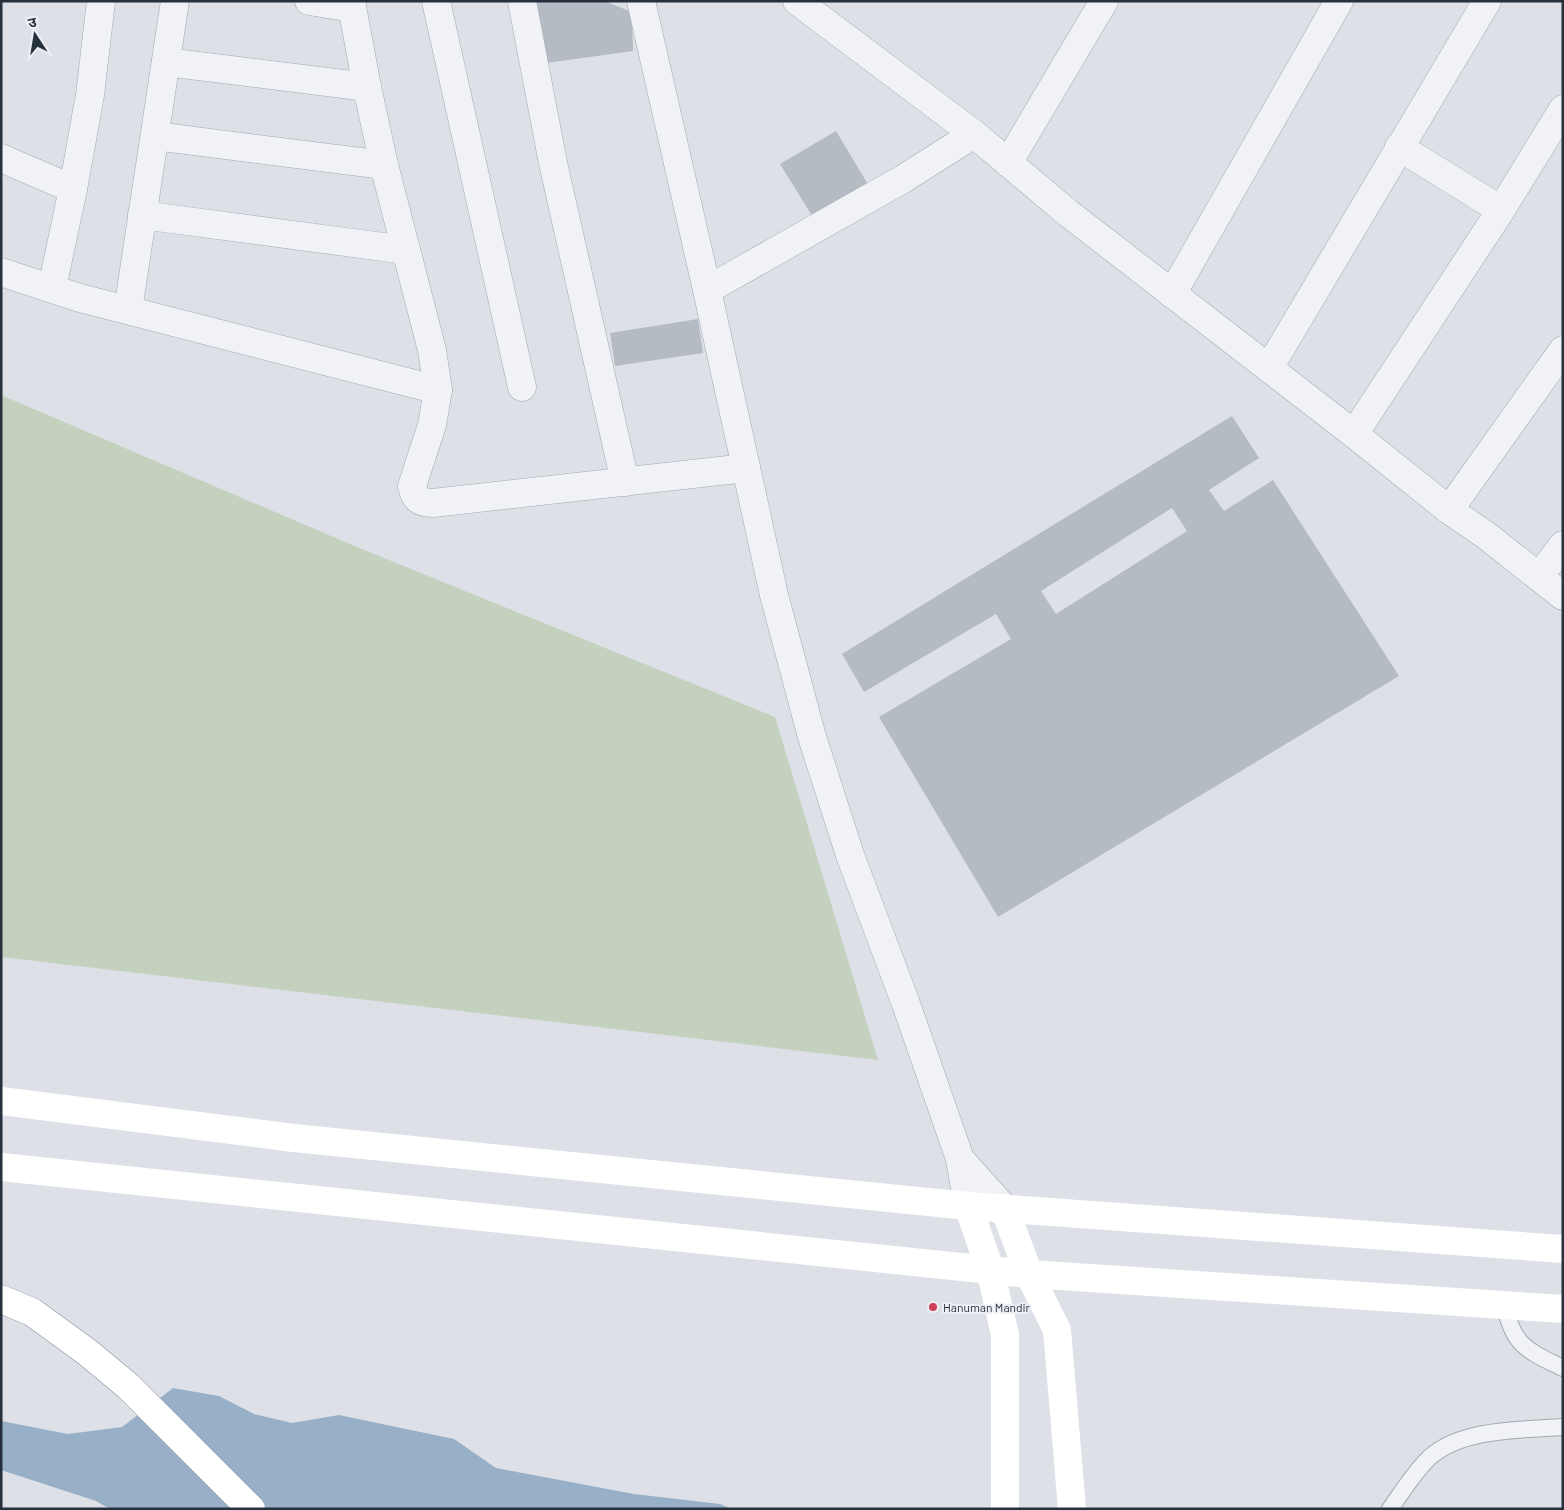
<svg xmlns="http://www.w3.org/2000/svg" width="1564" height="1510" viewBox="0 0 1564 1510" font-family="Barlow,'Noto Sans Devanagari',sans-serif">
	<style>
		.green { fill: #c3d1be }
		.water { fill: #98b0c7 }
		.building { fill: #b4bbc3; fill-rule: evenodd }
		.lines { fill: none; stroke-linecap: round; stroke-linejoin: round }
		.service-casing { stroke: #a3a8b1; stroke-width: 18 }
		.minor-casing { stroke: #a3a8b1; stroke-width: 29 }
		.tertiary-casing { stroke: #a3a8b1; stroke-width: 29 }
		.trunk-casing { stroke: #858f9d; stroke-width: 29 }
		.service { stroke: #f0f2f5; stroke-width: 16 }
		.minor { stroke: #f0f2f5; stroke-width: 28 }
		.tertiary { stroke: #f0f2f5; stroke-width: 28 }
		.secondary { stroke: #fff; stroke-width: 28 }
		.trunk { stroke: #fff; stroke-width: 28 }
		.poi-dot { fill: #cd415b; stroke: #ecf0f5; stroke-width: 2 }
		.labels { text-anchor: middle; dominant-baseline: central; stroke-width: 4; stroke-linejoin: round; paint-order: stroke }
		.poi-label { font-size: 12px; fill: #27303d; stroke: #ecf0f5; text-anchor: start }
	</style>
	<rect width="100%" height="100%" fill="#dde1e7"/>
	<path class="green" d="M1,395L357,547L775,717L878,1060L1,957Z"/>
	<path class="water" d="M173,1388L219,1396L254,1414L292,1423L339,1415L454,1439L496,1468L634,1494L720,1504L731,1509H110L96,1501L1,1470V1421L68,1434L122,1427Z"/>
	<g class="building">
		<path d="M531,1H604L632,12L633,51L539,64Z"/>
		<path d="M836,131L869,186L814,219L780,164Z"/>
		<path d="M698,319L703,353L615,366L610,333Z"/>
		<path d="M1232,416L1259,458L1209,490L1224,511L1273,480L1399,676L998,917L879,717L1011,639L996,614L864,692L842,654ZM1172,508L1187,531L1056,614L1041,591Z"/>
	</g>
	<g class="lines">
		<defs>
			<g id="service">
				<path d="M1505,1306C1513,1346 1528,1351 1563,1368"/>
				<path d="M1390,1509C1402,1492 1415,1471 1430,1457C1463,1428 1522,1430 1563,1427"/>
			</g>
			<g id="minor">
				<path d="M309,1L352,8"/>
				<path d="M351,1L367,87L384,165L432,350L438,390L432,425L412,486C415,499 419,503 433,503L746,468"/>
				<path d="M436,1L522,387"/>
				<path d="M522,1L553,163L625,482"/>
				<path d="M797,1L974,134L1068,213L1354,434L1449,510L1487,536L1563,596"/>
				<path d="M166,62L367,87"/>
				<path d="M155,136L384,165"/>
				<path d="M1399,147L1501,210"/>
				<path d="M1,158L73,189"/>
				<path d="M1008,163L1104,1"/>
				<path d="M142,215L406,250"/>
				<path d="M1,272L80,298L438,390"/>
				<path d="M52,288L73,189L90,95L101,1"/>
				<path d="M707,290L903,179L974,134"/>
				<path d="M1172,294L1339,1"/>
				<path d="M128,310L175,1"/>
				<path d="M1269,368L1487,1"/>
				<path d="M1354,434L1501,210L1563,109"/>
				<path d="M1449,510L1563,350"/>
				<path d="M1539,577L1563,545"/>
			</g>
			<g id="tertiary">
				<path d="M641,1L707,290L774,595L812,737L850,855L906,1004L960,1159L968,1206"/>
				<path d="M960,1159L1004,1208"/>
			</g>
			<path id="trunk" d="M1,1299L32,1312L87,1352L128,1386L251,1509"/>
		</defs>
		<use href="#service" class="service-casing"/>
		<use href="#minor" class="minor-casing"/>
		<use href="#tertiary" class="tertiary-casing"/>
		<use href="#trunk" class="trunk-casing"/>
		<use href="#service" class="service"/>
		<use href="#minor" class="minor"/>
		<use href="#tertiary" class="tertiary"/>
		<g class="secondary">
			<path d="M1,1101L294,1138L968,1206L1563,1249"/>
			<path d="M1,1167L1029,1274L1563,1309"/>
			<path d="M968,1206L990,1269L1005,1335V1509"/>
			<path d="M1004,1208L1029,1274L1057,1330L1072,1509"/>
		</g>
		<use href="#trunk" class="trunk"/>
	</g>
	<circle class="poi-dot" cx="933" cy="1307" r="5"/>
	<g class="labels">
		<g class="poi-label">
			<text x="943" y="1307">Hanuman Mandir</text>
		</g>
	</g>
	<rect width="1564" height="1510" fill="none" stroke="#27303d" stroke-width="5"/>
	<g transform="translate(35 35) rotate(348)" stroke="#ecf0f5" stroke-width="4" paint-order="stroke">
	<path d="M0-4L9 19L0 12L-9 19Z" fill="#27303d"/>
	<text y="-8" font-size="14" font-weight="bold" text-anchor="middle" fill="#27303d">उ</text>
	</g>
</svg>
